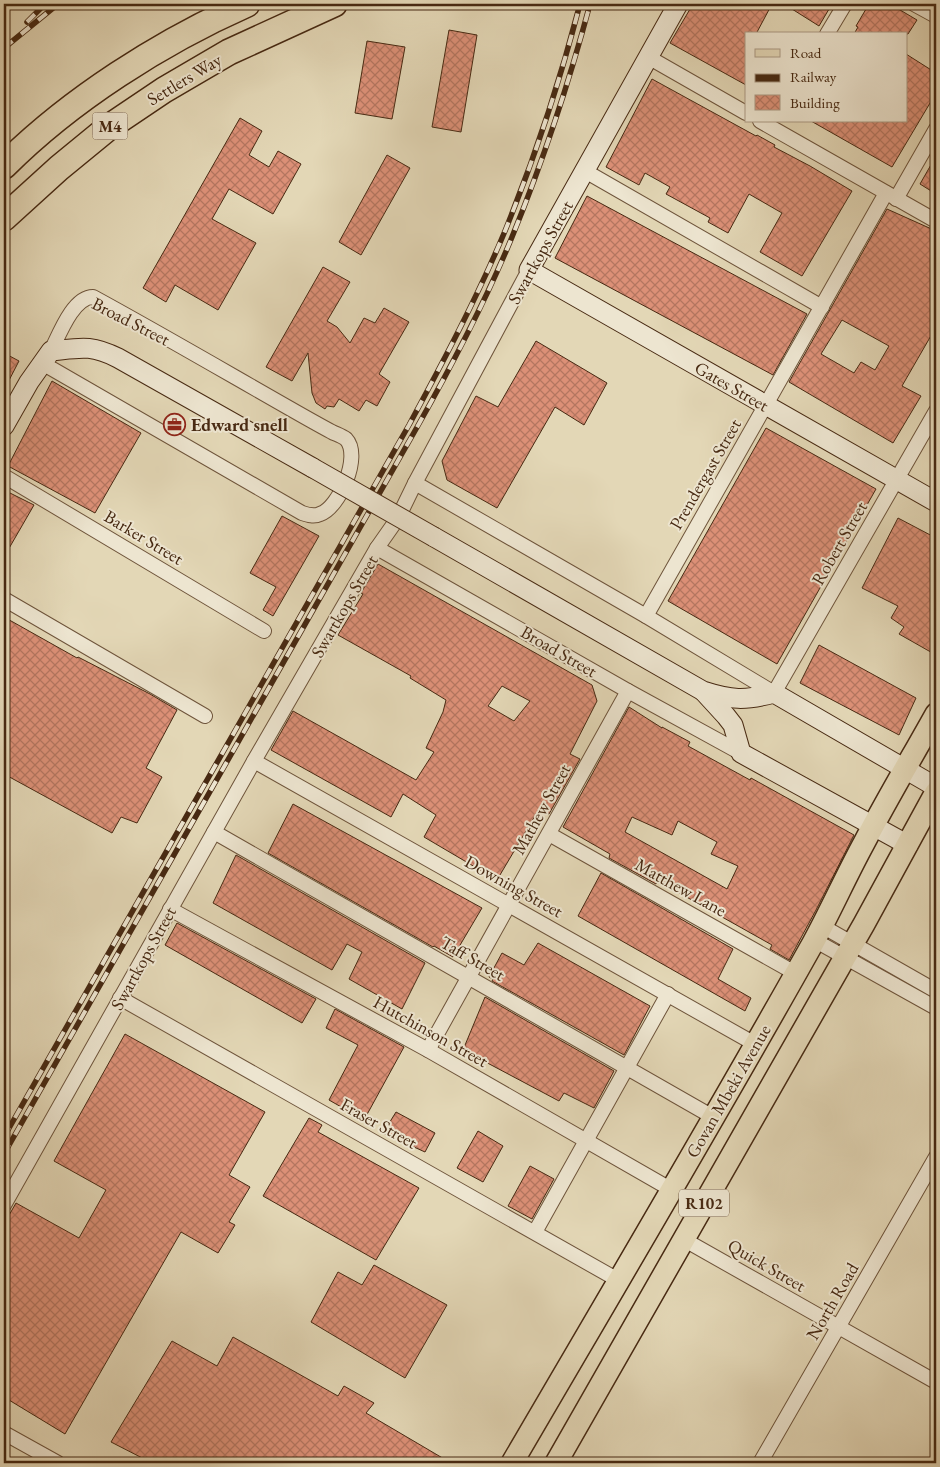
<svg xmlns="http://www.w3.org/2000/svg" width="940" height="1467" viewBox="0 0 940 1467" font-family="'EB Garamond',serif">
	<style>
		.building { fill: url(#building-cross-hatch); stroke: #472912; fill-rule: evenodd }
		.lines { fill: none; stroke-linecap: round; stroke-linejoin: round }
		.street-casing { stroke: #6e543b; stroke-width: 16 }
		.secondary-casing { stroke: #472912; stroke-width: 21 }
		.primary-casing { stroke: #472912; stroke-width: 24 }
		.highway-casing { stroke: #472912; stroke-width: 28 }
		.street { stroke: #ede5d0; stroke-width: 14 }
		.secondary { stroke: #ede5d0; stroke-width: 19 }
		.primary { stroke: #e3d7b6; stroke-width: 21 }
		.highway { stroke: #e3d7b6; stroke-width: 25 }
		.rail-casing { stroke: #472912; stroke-width: 5.5 }
		.rail { stroke: #ede5d0; stroke-width: 4; stroke-dasharray: 11; stroke-linecap: butt }
		.secondary-bridge-casing { stroke: #472912; stroke-width: 21; stroke-linecap: butt }
		.secondary-bridge { stroke: #ede5d0; stroke-width: 19 }
		.labels { text-anchor: middle; dominant-baseline: central; stroke-width: 4; stroke-linejoin: round; paint-order: stroke }
		.shield { fill: #ede5d0; stroke: #79614b; stroke-width: 1 }
		.shield-label { font-size: 16px; font-weight: bold; fill: #472912 }
		.street-label { font-size: 18px; fill: #472912; stroke: #ede5d0 }
		.poi-label { font-size: 18px; font-weight: bold; fill: #472912; stroke: #ede5d0; text-anchor: start }
	</style>
	<defs>
		<pattern id="building-cross-hatch" width="8" height="8" patternUnits="userSpaceOnUse" patternTransform="scale(1.25)"><rect width="8" height="8" fill="#dc9077"/><path d="M0 0l8 8M0 8l8-8" fill="none" stroke="#b47660"/></pattern>
	</defs>
	<rect width="100%" height="100%" fill="#e3d7b6"/>
	<filter id="stains"><feTurbulence type="fractalNoise" baseFrequency=".004" numOctaves="4"/><feColorMatrix values="0 0 0 0 .2 0 0 0 0 .09 0 0 0 0 .02 0 0 0 .5 -.17"/></filter>
	<radialGradient id="worn" r=".72"><stop offset=".6" stop-color="#630" stop-opacity="0"/><stop offset="1" stop-color="#630" stop-opacity=".3"/></radialGradient>
	<g class="building">
		<path d="M693,4H772L756,34H746V85L670,43Z"/>
		<path d="M784,4H832L819,26Z"/>
		<path d="M869,4H890L917,20L908,34H854L858,27L856,26Z"/>
		<path d="M449,30L477,35L461,132L432,127Z"/>
		<path d="M367,41L405,47L392,119L355,113Z"/>
		<path d="M906,54L936,73V93L892,167L811,121H906Z"/>
		<path d="M652,79L756,136L757,135L775,145L774,147L810,166L852,191L802,276L760,252L782,213L749,194L728,233L708,222L710,218L666,194L670,187L645,173L639,185L606,167Z"/>
		<path d="M240,118L262,131L249,155L269,167L278,151L301,164L273,214L229,189L212,219L256,243L218,310L175,285L166,302L143,288Z"/>
		<path d="M387,155L410,168L361,255L339,242Z"/>
		<path d="M936,156V194L920,184Z"/>
		<path d="M587,196L807,314L773,375L555,258Z"/>
		<path d="M887,209L936,231V327L902,386L921,396L893,443L789,382ZM842,320L889,346L875,370L861,362L854,373L821,354Z"/>
		<path d="M323,267L350,282L327,321L337,327L350,343L364,318L375,323L384,308L409,322L379,374L390,382L377,406L366,400L359,411L339,399L334,407L327,406L325,409L316,403L312,393L308,353L292,381L266,367Z"/>
		<path d="M536,341L607,383L584,425L555,407L497,508L447,480L442,461L476,396L498,407Z"/>
		<path d="M4,353L19,361L4,390Z"/>
		<path d="M52,381L141,433L95,513L8,466Z"/>
		<path d="M766,428L876,489L777,664L668,601Z"/>
		<path d="M4,490L34,505L4,557Z"/>
		<path d="M282,516L319,536L273,616L263,610L276,587L250,573Z"/>
		<path d="M898,518L936,538V655L899,634L904,627L891,618L898,606L862,588Z"/>
		<path d="M378,564L592,685L597,701L570,754L580,759L549,814L539,809L497,880L424,837L436,815L403,794L391,817L271,750L293,711L416,780L434,752L426,748L443,712L446,700L410,678L411,676L338,635L363,594L361,593ZM502,686L530,701L514,721L488,706Z"/>
		<path d="M4,617L77,658L78,657L150,694L177,710L146,768L162,777L137,823L121,817L112,833L4,774Z"/>
		<path d="M819,645L916,698L899,735L800,683Z"/>
		<path d="M629,707L662,728V727L690,742L688,746L750,780L751,778L854,835L816,910L789,960L770,949L772,945L658,881L656,884L609,858L610,854L563,827ZM632,817L672,835L678,821L717,842L711,854L738,866L727,889L625,832Z"/>
		<path d="M293,804L482,908L453,957L434,946L433,947L268,853Z"/>
		<path d="M236,855L425,963L402,1009L349,979L362,952L347,944L332,970L213,903Z"/>
		<path d="M601,873L733,949L718,979L751,998L745,1011L578,916Z"/>
		<path d="M177,923L316,999L302,1023L165,945Z"/>
		<path d="M538,943L650,1006L624,1055L492,981L493,979L489,977L502,953L524,965Z"/>
		<path d="M485,997L614,1071L594,1108L564,1093L559,1101L463,1050Z"/>
		<path d="M335,1009L404,1047L364,1120L329,1100L358,1045L326,1028Z"/>
		<path d="M125,1034L265,1112L229,1175L250,1187L229,1222L235,1225L218,1253L181,1232L65,1434L4,1397V1224L16,1203L79,1238L106,1190L54,1161Z"/>
		<path d="M396,1112L435,1133L425,1152L383,1133Z"/>
		<path d="M309,1118L322,1125L318,1132L419,1188L376,1260L263,1196Z"/>
		<path d="M478,1131L503,1146L483,1182L457,1168Z"/>
		<path d="M530,1166L554,1179L532,1219L508,1206Z"/>
		<path d="M374,1265L447,1305L405,1378L311,1322L338,1272L362,1285Z"/>
		<path d="M233,1337L338,1396L344,1386L374,1403L366,1413L451,1463H152L111,1442L172,1341L217,1366Z"/>
	</g>
	<g class="lines">
		<defs>
			<g id="street">
				<path d="M914,4L936,16"/>
				<path d="M827,34L845,4"/>
				<path d="M648,57L746,113"/>
				<path d="M760,121L936,221"/>
				<path d="M585,171L822,307"/>
				<path d="M896,199L936,129"/>
				<path d="M42,363L302,513C308,515 314,517 320,514C339,508 362,456 346,439C342,436 336,434 332,432C317,424 303,416 289,408C224,371 159,333 93,297C73,297 59,335 51,351"/>
				<path d="M4,476L264,631"/>
				<path d="M415,483L646,616L774,693L936,411"/>
				<path d="M377,548L628,691L741,753"/>
				<path d="M4,599L205,716"/>
				<path d="M646,616L886,193"/>
				<path d="M254,761L755,1044"/>
				<path d="M214,832L713,1117"/>
				<path d="M549,834L795,973"/>
				<path d="M170,909L428,1050L672,1190"/>
				<path d="M822,926L936,991"/>
				<path d="M814,940L936,1008"/>
				<path d="M120,998L618,1280"/>
				<path d="M428,1050L628,691"/>
				<path d="M4,1205L254,761L377,548L398,518L415,483L529,270"/>
				<path d="M535,1232L668,994"/>
				<path d="M683,1239L936,1382"/>
				<path d="M4,1433L58,1463"/>
				<path d="M760,1463L936,1157"/>
			</g>
			<g id="secondary">
				<path d="M678,4L529,270L936,502"/>
				<path d="M4,426L29,382L51,351C80,348 90,344 118,358L313,468"/>
				<path d="M434,537L703,691C731,700 745,701 774,693L936,787"/>
				<path d="M704,692L726,716L733,725L741,753L908,845"/>
			</g>
			<g id="primary">
				<path d="M512,1463C613,1290 715,1118 813,943C831,910 846,876 864,843C887,799 912,757 936,714"/>
				<path d="M556,1463L864,924L936,792"/>
			</g>
			<g id="highway">
				<path d="M4,166C70,100 161,42 247,4"/>
				<path d="M4,218L59,168L109,127L164,90L229,52L334,4"/>
			</g>
		</defs>
		<use href="#street" class="street-casing"/>
		<use href="#secondary" class="secondary-casing"/>
		<use href="#primary" class="primary-casing"/>
		<use href="#highway" class="highway-casing"/>
		<use href="#street" class="street"/>
		<use href="#secondary" class="secondary"/>
		<use href="#primary" class="primary"/>
		<use href="#highway" class="highway"/>
		<defs>
			<g id="rail">
				<path d="M27,22L45,4"/>
				<path d="M4,48L58,4"/>
				<path d="M4,1137L409,425C443,362 477,298 505,231C535,157 560,81 580,4"/>
				<path d="M4,1154L416,429C451,367 485,303 512,237C543,161 569,83 590,4"/>
			</g>
		</defs>
		<use href="#rail" class="rail-casing"/>
		<use href="#rail" class="rail"/>
		<defs>
			<path id="secondary-bridge" d="M313,468L434,537"/>
		</defs>
		<use href="#secondary-bridge" class="secondary-bridge-casing"/>
		<use href="#secondary-bridge" class="secondary-bridge"/>
	</g>
	<defs>
		<symbol id="office-ring" viewBox="-11 -11 22 22"><circle r="9.5" fill="#ede5d0" stroke="#8f2418" stroke-width="1.5"/><path d="M-6-3h4V-5.5h4V-3h4V5H-6ZM-1-4.5V-3h2v-1.5ZM-6 0V1H6V0Z" fill="#8f2418"/></symbol>
	</defs>
	<g fill-rule="evenodd">
		<use href="#office-ring" x="162" y="412" width="25" height="25"/>
	</g>
	<g class="labels">
		<g class="shield">
			<rect x="92.5" y="112.5" width="35" height="27" rx="4"/>
			<rect x="679" y="1189.5" width="50" height="27" rx="4"/>
		</g>
		<g class="shield-label">
			<text x="110" y="126">M4</text>
			<text x="704" y="1203">R102</text>
		</g>
		<g class="street-label">
			<text transform="translate(184 79) rotate(-31)">Settlers Way</text>
			<text transform="translate(540 252) rotate(-61)">Swartkops Street</text>
			<text transform="translate(131 321) rotate(27)">Broad Street</text>
			<text transform="translate(732 386) rotate(30)">Gates Street</text>
			<text transform="translate(705 474) rotate(-60)">Prendergast Street</text>
			<text transform="translate(144 537) rotate(31)">Barker Street</text>
			<text transform="translate(839 543) rotate(-60)">Robert Street</text>
			<text transform="translate(344 606) rotate(-60)">Swartkops Street</text>
			<text transform="translate(559 651) rotate(30)">Broad Street</text>
			<text transform="translate(541 809) rotate(-61)">Mathew Street</text>
			<text transform="translate(514 886) rotate(29)">Downing Street</text>
			<text transform="translate(681 887) rotate(29)">Matthew Lane</text>
			<text transform="translate(143 958) rotate(-61)">Swartkops Street</text>
			<text transform="translate(473 958) rotate(30)">Taff Street</text>
			<text transform="translate(431 1031) rotate(29)">Hutchinson Street</text>
			<text transform="translate(728 1091) rotate(-60)">Govan Mbeki Avenue</text>
			<text transform="translate(379 1123) rotate(29)">Fraser Street</text>
			<text transform="translate(767 1265) rotate(30)">Quick Street</text>
			<text transform="translate(832 1301) rotate(-60)">North Road</text>
		</g>
		<g class="poi-label">
			<text x="191" y="424">Edward snell</text>
		</g>
	</g>
	<rect width="940" height="1467" fill="none" stroke="#e3d7b6" stroke-width="20"/>
	<rect x="5" y="5" width="930" height="1457" fill="none" stroke="#472912" stroke-width="2.5"/>
	<rect x="10" y="10" width="920" height="1447" fill="none" stroke="#472912"/>
	<rect x="745" y="32" width="162" height="90" fill="#ede5d0" stroke="#ab9a84"/>
	<rect x="755" y="49" width="25" height="8" fill="#e3d7b6" stroke="#ab9a84"/>
	<text x="790" y="58" font-size="15" fill="#472912">Road</text>
	<rect x="755" y="74" width="25" height="8" fill="#472912" stroke="#ab9a84"/>
	<text x="790" y="82" font-size="15" fill="#472912">Railway</text>
	<rect x="755" y="95" width="25" height="15" fill="url(#building-cross-hatch)" stroke="#ab9a84"/>
	<text x="790" y="108" font-size="15" fill="#472912">Building</text>
	<rect width="100%" height="100%" filter="url(#stains)"/>
	<rect width="100%" height="100%" fill="url(#worn)"/>
</svg>
